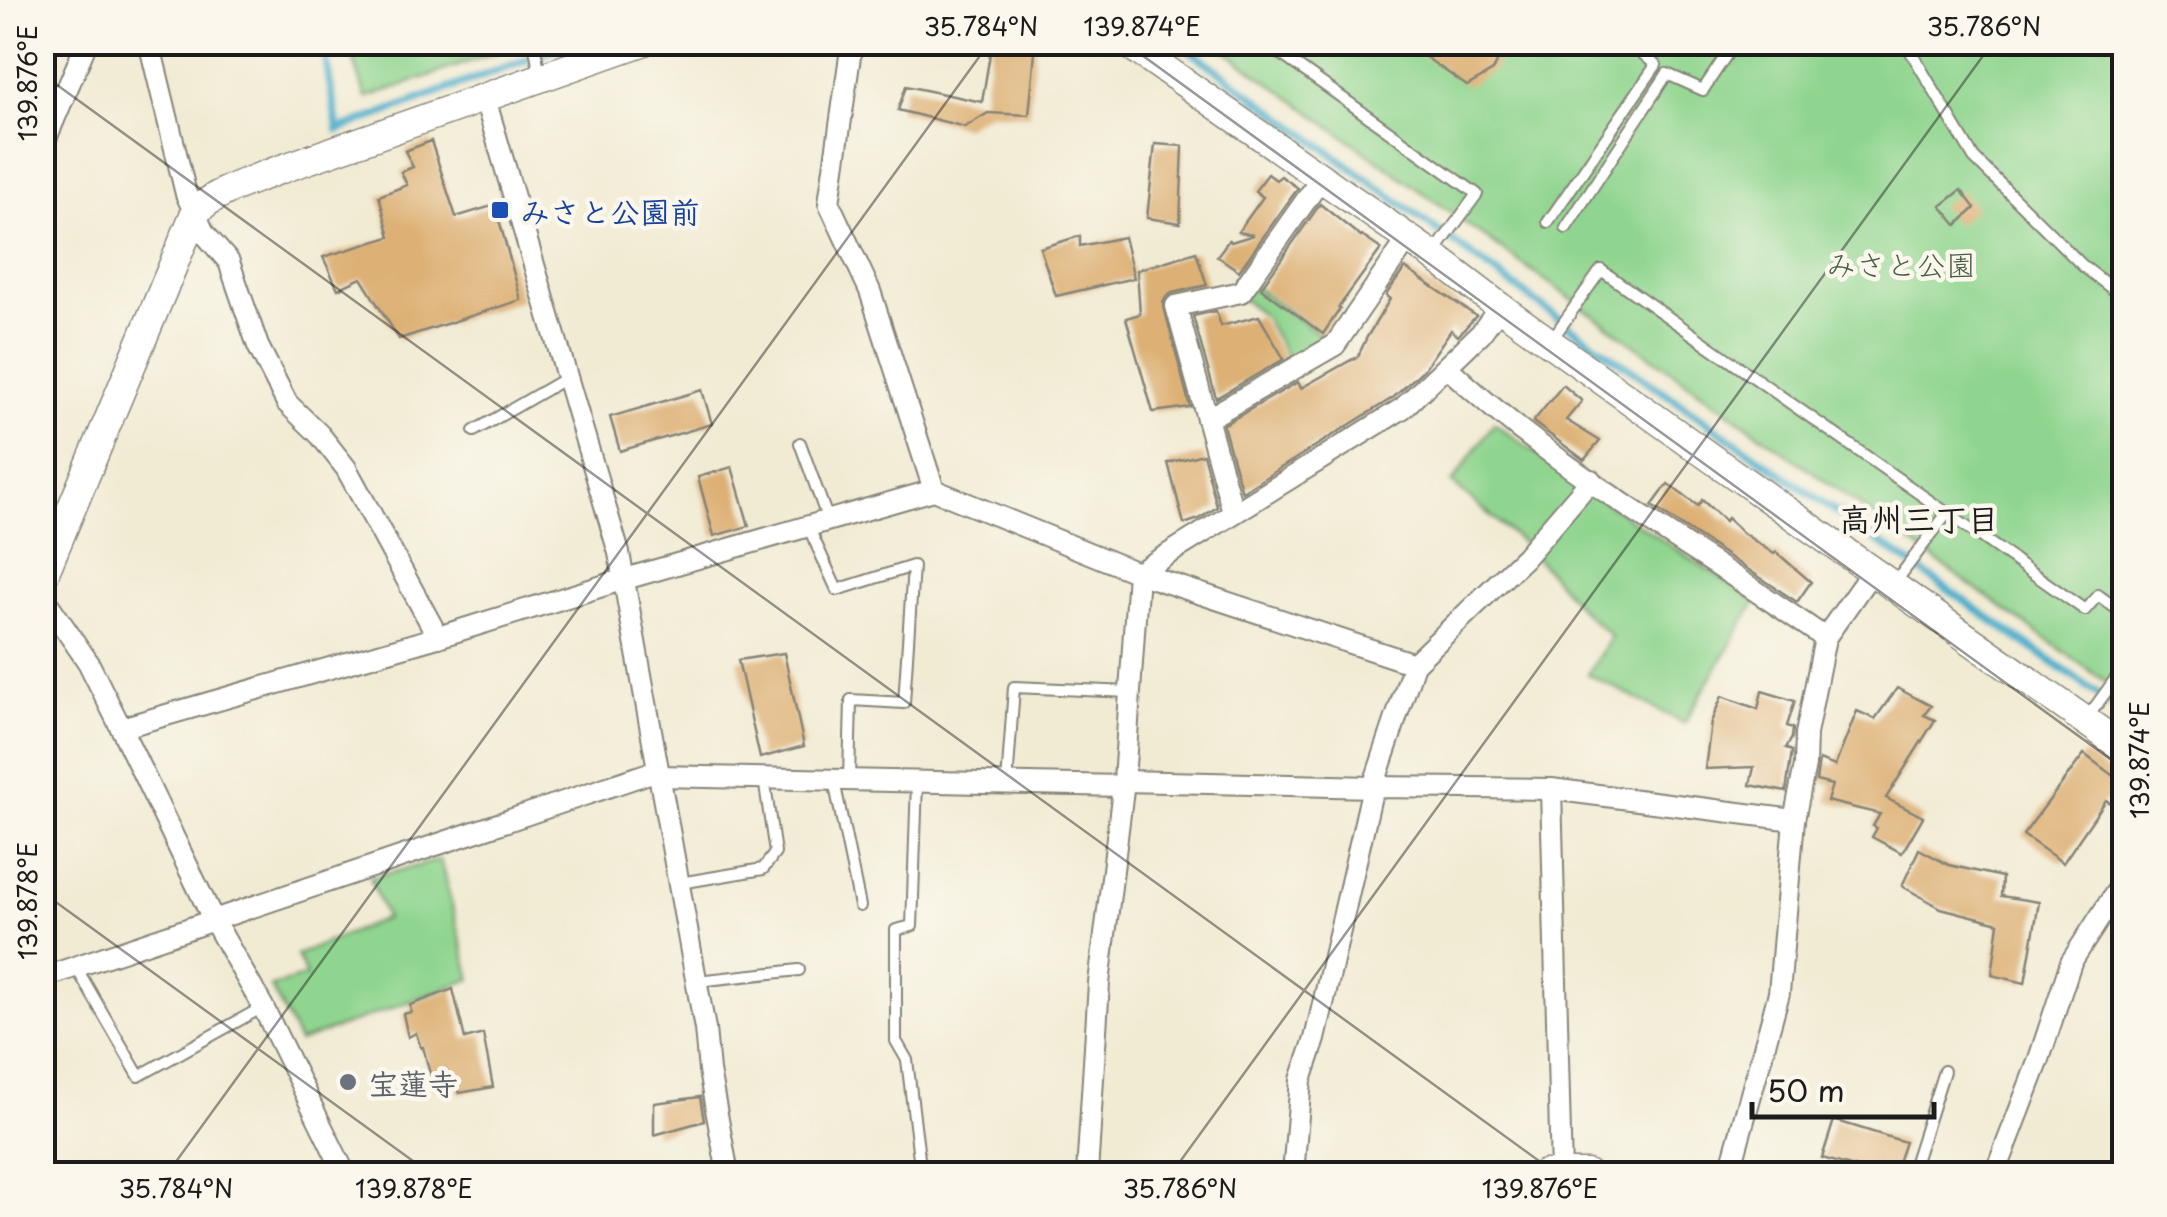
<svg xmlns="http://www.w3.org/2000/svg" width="2167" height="1217" viewBox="0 0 2167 1217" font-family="'Playpen Sans','Klee One',sans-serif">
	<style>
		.green { fill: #90d58f; stroke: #567856; stroke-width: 2.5 }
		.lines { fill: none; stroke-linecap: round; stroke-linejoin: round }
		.stream { stroke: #4baeca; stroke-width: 8 }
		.building { fill: #ddb075 }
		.service-casing { stroke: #868478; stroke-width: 14 }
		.minor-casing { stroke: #868478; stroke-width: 24 }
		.tertiary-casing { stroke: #868478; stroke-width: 31 }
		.service { stroke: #fff; stroke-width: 10 }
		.minor { stroke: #fff; stroke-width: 20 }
		.tertiary { stroke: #fff; stroke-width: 28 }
		.ticks { fill: none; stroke: #1c1c1c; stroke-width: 2.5; stroke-opacity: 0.45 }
		.transit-dot { fill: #1a4fb4; stroke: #fbf7ec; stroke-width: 4 }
		.worship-dot { fill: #6b7280; stroke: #fbf7ec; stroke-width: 4 }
		.labels { text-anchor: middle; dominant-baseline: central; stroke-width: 9; stroke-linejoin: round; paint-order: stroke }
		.transit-label { font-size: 30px; font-weight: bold; fill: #164399; stroke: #fbf7ec; text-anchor: start }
		.park-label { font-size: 30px; fill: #455d44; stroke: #fbf7ec }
		.worship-label { font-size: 30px; font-weight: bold; fill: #5b616d; stroke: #fbf7ec; text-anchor: start }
		.neighbourhood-label { font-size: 32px; font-weight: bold; fill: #1c1c1c; stroke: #fbf7ec }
		.neatline { fill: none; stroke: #1c1c1c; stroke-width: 4 }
		.ticks-label { font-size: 25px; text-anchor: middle; fill: #1c1c1c }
	</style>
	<rect width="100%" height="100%" fill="#fbf7ec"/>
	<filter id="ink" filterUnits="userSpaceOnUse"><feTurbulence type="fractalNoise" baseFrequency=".01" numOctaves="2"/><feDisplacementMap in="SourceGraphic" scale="20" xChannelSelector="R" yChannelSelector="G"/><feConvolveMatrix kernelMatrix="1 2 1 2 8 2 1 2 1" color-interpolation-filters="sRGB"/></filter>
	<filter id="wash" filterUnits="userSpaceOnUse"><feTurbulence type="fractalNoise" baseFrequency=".0048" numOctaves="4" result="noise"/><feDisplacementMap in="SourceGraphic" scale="40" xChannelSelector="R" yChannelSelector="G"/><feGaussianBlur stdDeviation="2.25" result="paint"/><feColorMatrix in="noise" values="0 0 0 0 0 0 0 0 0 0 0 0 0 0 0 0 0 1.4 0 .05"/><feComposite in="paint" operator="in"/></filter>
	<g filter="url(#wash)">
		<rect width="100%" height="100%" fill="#f1ebd3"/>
		<g class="green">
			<path d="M348,42H523V43L366,98Z"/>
			<path d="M1214,43H2124V695Z"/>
			<path d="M1252,285L1326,339L1290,363L1263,315L1241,298Z"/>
			<path d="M1494,423L1598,498L1756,601L1684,723L1588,674L1611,636L1581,609L1524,544L1452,483Z"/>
			<path d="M440,860L471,979L299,1042L271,987L306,976L297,955L386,918L370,878Z"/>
		</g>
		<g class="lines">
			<g class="stream">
				<path d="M323,42L338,130L574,42"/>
				<path d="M1179,42L1573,329L2124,712"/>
			</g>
		</g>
		<g id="blocks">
			<g class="building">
				<path d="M992,42H1036L1029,115L988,113L965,127L898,110L906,86L982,102Z"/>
				<path d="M1404,42H1506L1493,71L1467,86Z"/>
				<path d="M431,141L456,217L495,205L521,300L399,339L361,278L338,289L323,257L390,237L379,196L407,185L401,172L413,167L405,151Z"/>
				<path d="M1155,144L1183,146L1180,223L1147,218Z"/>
				<path d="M1268,174L1276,180L1281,176L1298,188L1239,271L1217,256L1229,240L1231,242L1254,235L1238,232L1263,197L1255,191Z"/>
				<path d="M1961,190L1975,208L1957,225L1941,206Z"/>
				<path d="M1320,204L1361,237L1362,236L1381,249L1338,308L1340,309L1323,334L1261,288Z"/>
				<path d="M1080,236V246L1124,237L1134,278L1056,296L1040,248Z"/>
				<path d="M1196,252L1207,285L1172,293L1166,297L1163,303L1190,407L1153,412L1126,318L1140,314L1137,270Z"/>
				<path d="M1405,268L1476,316L1458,336L1451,330L1424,369L1394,397L1242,492L1223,425L1298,382L1301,388L1358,356L1367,337L1390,299L1386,296L1388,292Z"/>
				<path d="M1216,311L1221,326L1259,316L1284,359L1216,398L1193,316Z"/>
				<path d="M1563,385L1582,401L1566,420L1600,441L1584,460L1533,422Z"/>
				<path d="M702,390L712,424L620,451L610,417Z"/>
				<path d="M1203,454L1217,507L1199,519L1184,524L1168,463Z"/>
				<path d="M732,467L749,526L714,536L698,477Z"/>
				<path d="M1668,484L1698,506L1702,500L1725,521L1727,518L1743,533L1774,554L1776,552L1811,582L1797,602L1652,506Z"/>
				<path d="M784,653L804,746L760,758L738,660Z"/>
				<path d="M1897,688L1931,706L1924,715L1935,720L1886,798L1923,817L1902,853L1872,837L1877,828L1873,826L1880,814L1827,801L1832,785L1816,781L1819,760L1835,766L1857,711L1875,719Z"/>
				<path d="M1762,691L1795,701L1787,726L1793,728L1792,738L1786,748L1792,751L1786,792L1750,785L1754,767L1705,769L1711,722L1722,696L1758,709Z"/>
				<path d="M2084,754L2124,784V813L2106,800L2063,863L2023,835Z"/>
				<path d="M1919,849L1949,865L2002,877L2001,896L2039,902L2025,983L1992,975L1999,923L1941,908L1902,886Z"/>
				<path d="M453,989L465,1039L483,1034L493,1087L459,1093L455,1082L434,1089L423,1047L421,1048L416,1033L408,1037L403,1014L411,1012L410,1005Z"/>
				<path d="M700,1097L704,1121L654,1135V1103Z"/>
				<path d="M1834,1120L1905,1142L1894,1174H1879L1822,1158Z"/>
			</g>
		</g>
	</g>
	<g filter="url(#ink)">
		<use href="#blocks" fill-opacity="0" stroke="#868478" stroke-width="2.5"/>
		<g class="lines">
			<defs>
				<g id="service">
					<path d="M534,42L540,76"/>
					<path d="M1264,42L1477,194L1434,253"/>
					<path d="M1905,42L1974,158L2083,266L2124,298"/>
					<path d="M1548,222L1656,65L1629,42"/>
					<path d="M1566,228L1667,74L1703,90L1735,42"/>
					<path d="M1552,339L1601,270L2085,610L2098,595L2124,614"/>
					<path d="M474,431L568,377"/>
					<path d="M800,443L828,520"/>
					<path d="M808,526L837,590L913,566L904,703L851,700L849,779"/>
					<path d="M1894,584L1948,512"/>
					<path d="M2087,718L2124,667"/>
					<path d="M834,781L860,906"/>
					<path d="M917,782L912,926L896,930V1041L907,1060L921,1174"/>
					<path d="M1007,784L1014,687L1130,692"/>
					<path d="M680,883L763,869L775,853L764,778"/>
					<path d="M76,967L139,1076L263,1007"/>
					<path d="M697,981L799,970"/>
					<path d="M1911,1174L1944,1071"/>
				</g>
				<g id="minor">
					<path d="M149,42L186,194L204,233L229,262L258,346L287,403L320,435L346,468L438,637L625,579L934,490L1138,573L1414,664L1373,787L1124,781"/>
					<path d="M852,42L829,203L870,291L934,490"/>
					<path d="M42,90L63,99"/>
					<path d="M485,99L619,553L705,1029L709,1071L728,1174"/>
					<path d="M42,148L87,42"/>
					<path d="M1447,367C1560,474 1699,549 1825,638L1806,734L1805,765L1794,820L1779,993L1729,1174"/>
					<path d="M1207,419L1335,345L1408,239"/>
					<path d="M1233,512L1176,306L1241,292L1321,179"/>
					<path d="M42,595L88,662L121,728L438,637"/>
					<path d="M1825,638L1873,570"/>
					<path d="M1414,664L1525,557L1591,480"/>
					<path d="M121,728L213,919L263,1007L345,1174"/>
					<path d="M659,776L1123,786"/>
					<path d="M1551,789L1561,1174"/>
					<path d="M42,978L658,770"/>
					<path d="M1087,1174L1099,983L1124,781L1138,573L1403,408L1481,333L1500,307"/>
					<path d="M1293,1174L1301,1080L1315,1039L1373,787L1551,789L1794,820"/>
					<path d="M1995,1174L2038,1062L2071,962L2124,880"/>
				</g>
				<g id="tertiary">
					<path d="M1126,42L1432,255L1500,307L1711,458L2124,748"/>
					<path d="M42,579L195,213C215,191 248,182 276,171L642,42"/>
					<path d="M1545,1174H1587"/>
				</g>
			</defs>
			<use href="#service" class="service-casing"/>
			<use href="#minor" class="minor-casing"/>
			<use href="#tertiary" class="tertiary-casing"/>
			<use href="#service" class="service"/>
			<use href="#minor" class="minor"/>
			<use href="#tertiary" class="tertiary"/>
		</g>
	</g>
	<path class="ticks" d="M1124,42L2124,769M42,74L1557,1174M42,892L431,1174M167,1174L990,42M1171,1174L1993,42"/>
	<rect class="transit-dot" x="490" y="200" width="20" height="20" rx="5"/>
	<circle class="worship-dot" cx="348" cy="1082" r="10"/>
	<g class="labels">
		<g class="transit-label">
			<text x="520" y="210">みさと公園前</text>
		</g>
		<g class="park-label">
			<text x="1901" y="263">みさと公園</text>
		</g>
		<g class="worship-label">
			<text x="368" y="1082">宝蓮寺</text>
		</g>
		<g class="neighbourhood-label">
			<text x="1919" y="518">高州三丁目</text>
		</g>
	</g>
	<rect width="2167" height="1217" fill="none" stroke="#fbf7ec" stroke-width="110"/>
	<path d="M1752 1102v15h182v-15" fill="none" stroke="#1c1c1c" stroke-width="5"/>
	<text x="1767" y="1102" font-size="30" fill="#1c1c1c" stroke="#fbf7ec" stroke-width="8" paint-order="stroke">50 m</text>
	<rect x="55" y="55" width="2057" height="1107" class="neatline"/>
	<g class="ticks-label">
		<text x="981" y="36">35.784°N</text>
		<text x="1142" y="36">139.874°E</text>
		<text x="1984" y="36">35.786°N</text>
		<text transform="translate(28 83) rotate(-90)" y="9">139.876°E</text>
		<text transform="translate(2140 760) rotate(-90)" y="9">139.874°E</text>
		<text transform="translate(28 901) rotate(-90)" y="9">139.878°E</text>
		<text x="176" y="1198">35.784°N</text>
		<text x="414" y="1198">139.878°E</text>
		<text x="1180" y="1198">35.786°N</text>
		<text x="1540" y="1198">139.876°E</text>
	</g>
</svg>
